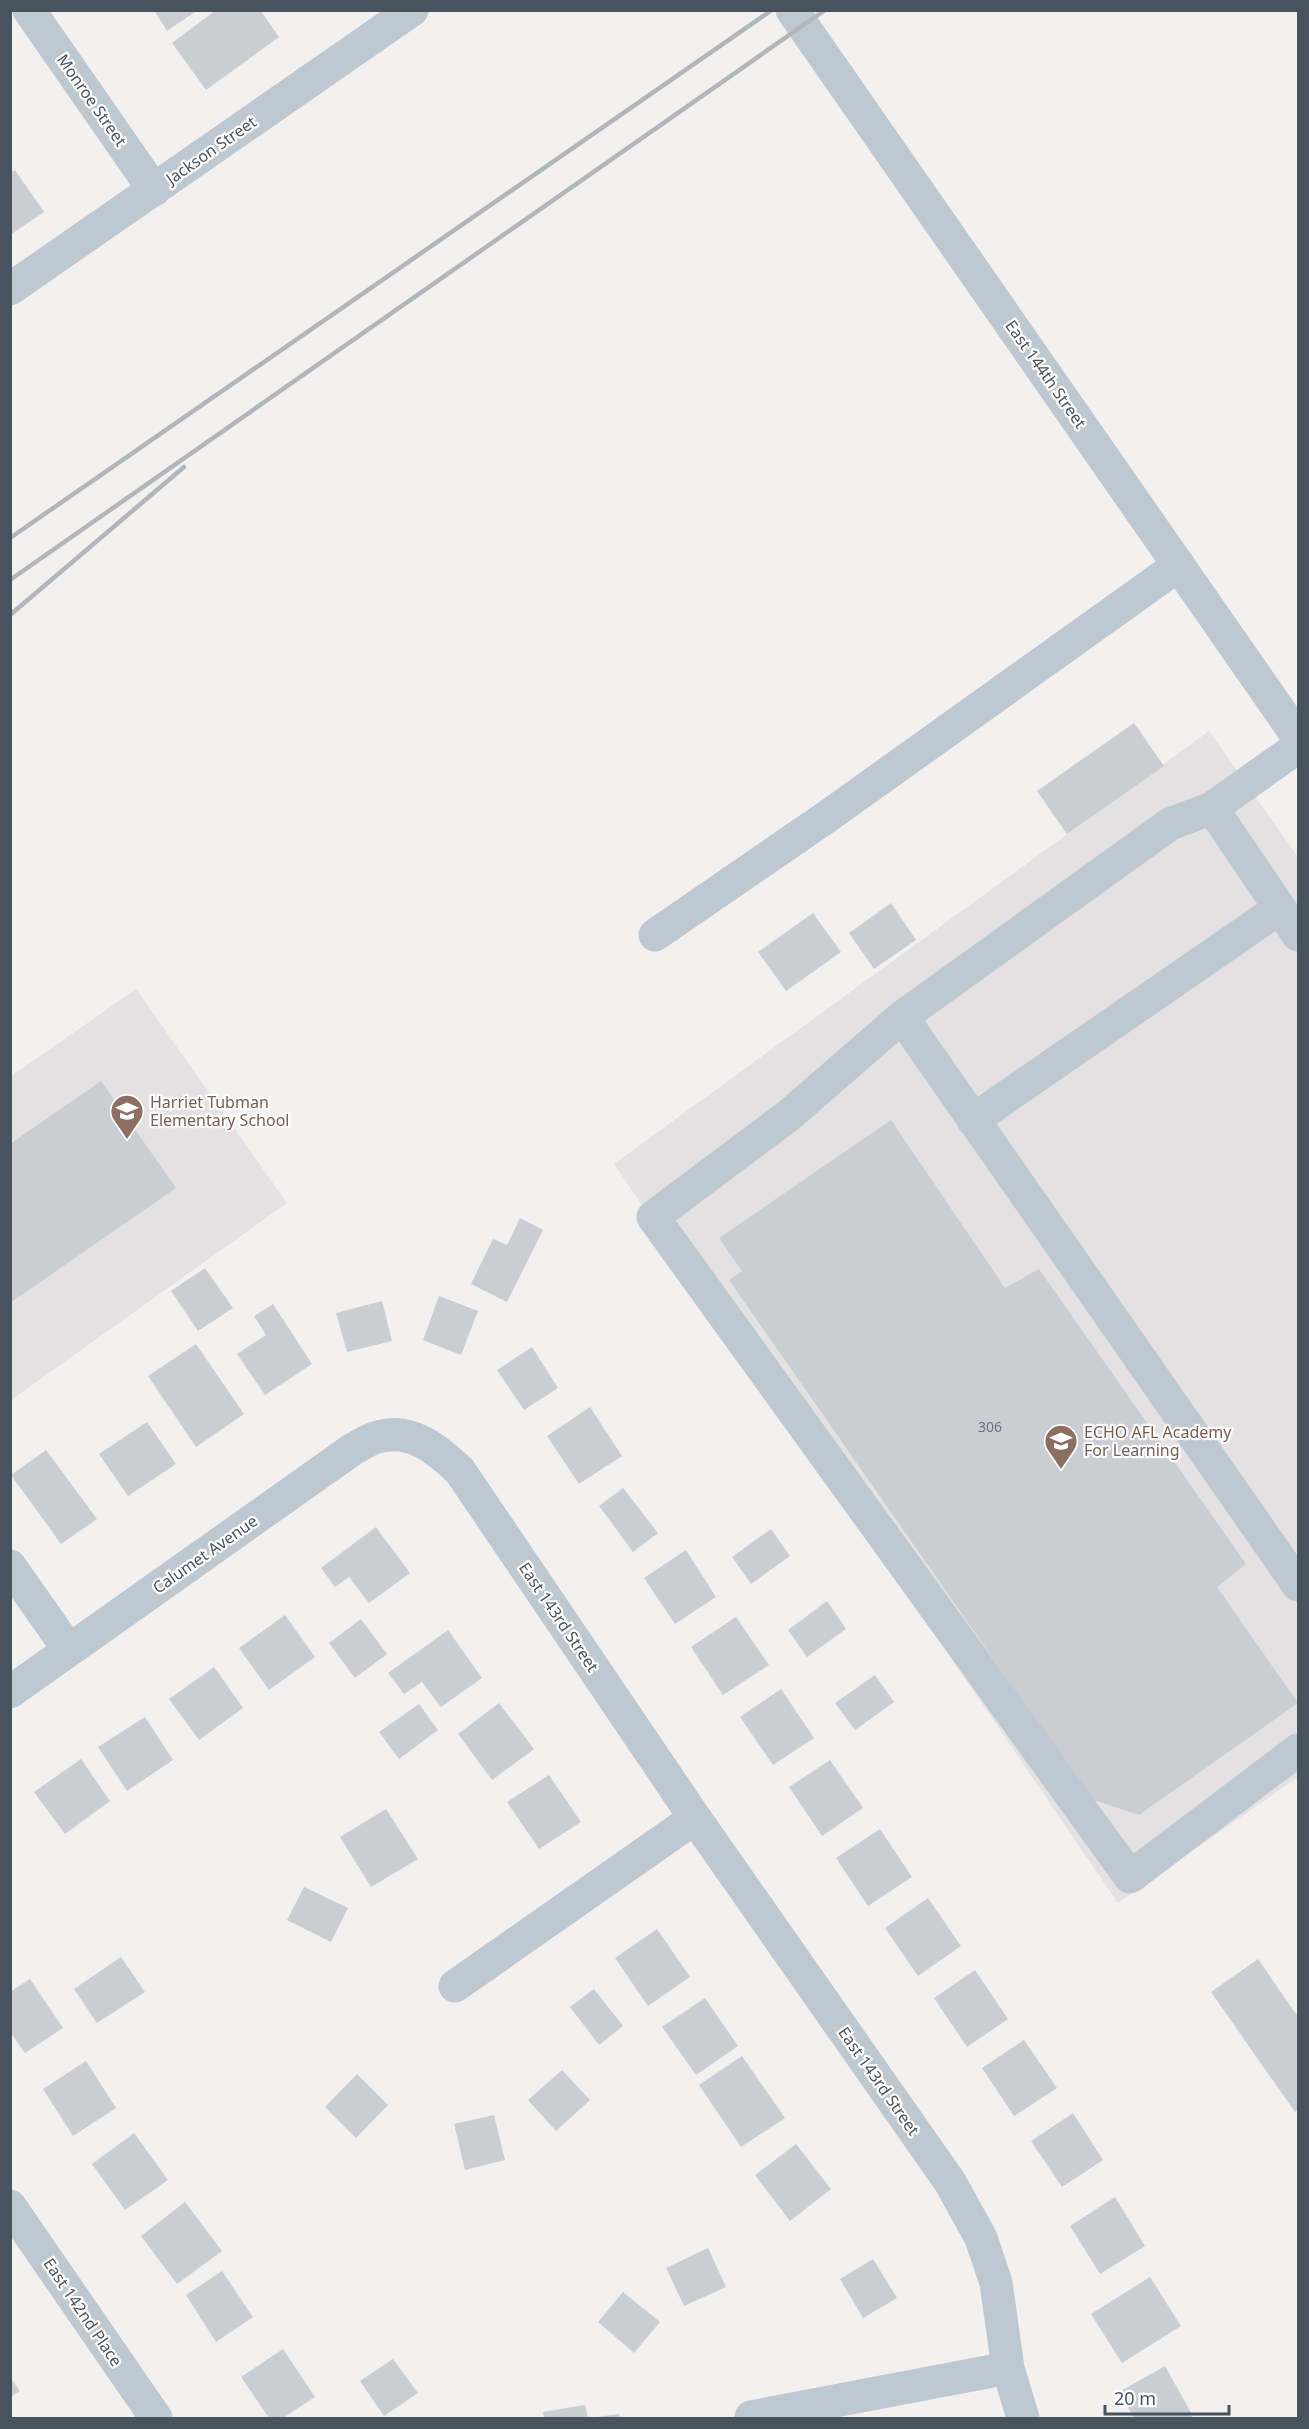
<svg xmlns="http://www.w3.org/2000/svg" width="1309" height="2429" font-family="'Noto Sans',sans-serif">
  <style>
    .education { fill: #e4e1e2 }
    .building { fill: #cacdd3 }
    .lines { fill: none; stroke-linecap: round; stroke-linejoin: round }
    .minor { stroke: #bdc8d0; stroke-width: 33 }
    .rail { stroke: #b2b6bb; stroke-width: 4.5 }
    .labels { text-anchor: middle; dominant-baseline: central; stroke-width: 4.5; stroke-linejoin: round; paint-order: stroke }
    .number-label { font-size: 14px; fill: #68727c }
    .street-label { font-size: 16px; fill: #47545f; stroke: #fff }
    .education-label { font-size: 16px; fill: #785e54; stroke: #fff; text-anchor: start }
  </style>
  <rect width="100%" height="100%" fill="#f3f0f0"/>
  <path class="education" d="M1209 731 1298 857V1777L1118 1903 614 1164Z
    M136 989 287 1203 11 1400 10 1077Z"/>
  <path class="building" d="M154 10H198L167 31Z
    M216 10H260L279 37 206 90 172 43Z
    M15 170 44 212 10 235V173Z
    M1134 723 1164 766 1067 834 1037 791Z
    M891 903 916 940 874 969 849 933Z
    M813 913 841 952 786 991 758 952Z
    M101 1081 176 1188 10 1303V1144Z
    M891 1120 1005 1288 1039 1269 1246 1564 1217 1587 1298 1703 1139 1815 1091 1799 729 1280 742 1271 719 1238Z
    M520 1218 543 1230 507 1302 471 1284 493 1239 507 1245Z
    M205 1268 233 1308 198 1331 171 1291Z
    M439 1296 478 1311 461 1355 423 1340Z
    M382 1301 392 1341 347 1352 336 1313Z
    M273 1304 312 1364 265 1395 237 1354 266 1335 254 1316Z
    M196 1344 244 1414 196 1447 148 1376Z
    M532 1347 558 1388 524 1410 497 1370Z
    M590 1407 622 1456 579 1484 547 1436Z
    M147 1422 176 1464 128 1496 99 1454Z
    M46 1450 97 1519 61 1544 11 1475Z
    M623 1488 658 1533 633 1552 599 1506Z
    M376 1527 410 1573 369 1603 349 1577 335 1587 321 1568Z
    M771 1529 790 1556 751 1584 732 1557Z
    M686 1550 716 1597 675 1624 644 1578Z
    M827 1601 846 1629 807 1657 788 1630Z
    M285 1615 315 1657 269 1690 239 1648Z
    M736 1617 769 1665 723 1695 691 1647Z
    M361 1619 387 1654 355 1678 329 1643Z
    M448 1630 482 1678 441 1707 422 1682 404 1694 388 1673Z
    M214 1667 243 1708 199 1740 169 1699Z
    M875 1675 894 1702 855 1730 835 1703Z
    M781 1689 814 1738 773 1765 740 1717Z
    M499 1703 534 1749 492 1780 458 1734Z
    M419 1704 438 1730 399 1759 379 1732Z
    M145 1717 173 1760 127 1791 98 1747Z
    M81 1759 110 1801 65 1834 34 1792Z
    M830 1760 863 1808 822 1836 789 1787Z
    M549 1775 581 1822 539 1849 507 1802Z
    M386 1809 418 1859 371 1887 340 1837Z
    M880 1829 912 1877 868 1906 836 1858Z
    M304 1887 348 1908 331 1942 287 1920Z
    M928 1898 961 1946 918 1976 885 1928Z
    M657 1929 690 1977 648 2006 615 1958Z
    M121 1957 145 1992 97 2023 74 1989Z
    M1258 1959 1298 2017V2110L1295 2112 1211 1992Z
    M975 1970 1008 2019 967 2047 934 1998Z
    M30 1979 63 2028 25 2053 10 2032V1992Z
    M594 1989 623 2026 599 2045 570 2007Z
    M705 1998 738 2046 696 2075 662 2027Z
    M1024 2040 1057 2088 1014 2116 982 2068Z
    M742 2056 785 2118 741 2147 699 2085Z
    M86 2061 116 2108 73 2136 43 2089Z
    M562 2070 590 2100 556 2131 528 2100Z
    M357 2074 388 2105 356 2138 325 2107Z
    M1073 2113 1103 2160 1062 2187 1031 2141Z
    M494 2115 505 2160 465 2170 454 2124Z
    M134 2133 168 2180 125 2210 92 2164Z
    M796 2144 831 2189 790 2221 755 2175Z
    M1115 2197 1145 2246 1100 2274 1070 2226Z
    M185 2202 222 2251 177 2284 141 2236Z
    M708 2248 726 2287 684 2306 666 2268Z
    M873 2259 897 2298 863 2318 840 2279Z
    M222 2271 253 2317 216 2342 186 2295Z
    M1150 2277 1181 2326 1122 2363 1091 2314Z
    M623 2292 660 2322 634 2353 598 2322Z
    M283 2349 315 2397 283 2418H269L241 2377Z
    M393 2359 418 2393 384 2416 360 2381Z
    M1165 2366 1193 2416 1189 2418H1134L1119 2392Z
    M10 2377 20 2391 10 2397Z
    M585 2405 588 2418H544L543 2412Z
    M619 2414 620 2418H597V2417Z"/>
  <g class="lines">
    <path class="minor" d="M29 10 154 190
      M792 10 1298 737
      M10 289 412 10
      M1298 747 1212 808 1170 824 902 1017 788 1116 653 1217 1130 1877 1298 1750
      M1212 808 1298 935
      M655 935 828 816 1179 565
      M902 1017 1298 1585
      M973 1120 1280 908
      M10 1566 69 1650
      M10 1692 353 1449C361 1445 369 1439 378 1437 411 1427 438 1450 460 1471L695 1818 950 2182 981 2238 996 2283 1008 2368 1023 2418
      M455 1986 695 1818
      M10 2206 156 2418
      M751 2417 1008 2368"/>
    <path class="rail" d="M10 538 772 10
      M10 580 825 10
      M10 615 184 467"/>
  </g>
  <defs>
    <symbol id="school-pin" viewBox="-11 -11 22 30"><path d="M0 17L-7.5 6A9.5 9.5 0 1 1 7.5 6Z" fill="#8d6e63" stroke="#fff"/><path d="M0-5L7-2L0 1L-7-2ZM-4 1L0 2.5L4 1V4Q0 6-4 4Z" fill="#fff"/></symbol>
  </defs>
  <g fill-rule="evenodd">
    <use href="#school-pin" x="108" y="1092" width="38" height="52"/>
    <use href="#school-pin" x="1042" y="1422" width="38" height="52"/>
  </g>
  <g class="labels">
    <g class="number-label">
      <text x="990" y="1426">306</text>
    </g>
    <g class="street-label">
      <text transform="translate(92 100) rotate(55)">Monroe Street</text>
      <text transform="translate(211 150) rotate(-35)">Jackson Street</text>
      <text transform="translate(1046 374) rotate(55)">East 144th Street</text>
      <text transform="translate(205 1554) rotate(-35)">Calumet Avenue</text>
      <text transform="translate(559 1617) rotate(56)">East 143rd Street</text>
      <text transform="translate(879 2081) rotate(55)">East 143rd Street</text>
      <text transform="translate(83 2312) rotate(56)">East 142nd Place</text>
    </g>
    <g class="education-label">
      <text x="150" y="1102">Harriet Tubman<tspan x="150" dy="18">Elementary School</tspan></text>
      <text x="1084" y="1432">ECHO AFL Academy<tspan x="1084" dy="18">For Learning</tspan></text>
    </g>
  </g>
  <rect width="1309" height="2429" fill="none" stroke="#47545f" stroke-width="24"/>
  <path d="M1105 2405v9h124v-9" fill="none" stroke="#47545f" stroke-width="3"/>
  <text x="1114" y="2405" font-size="18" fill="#47545f" stroke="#ffffff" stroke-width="4.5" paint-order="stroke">20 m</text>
</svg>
